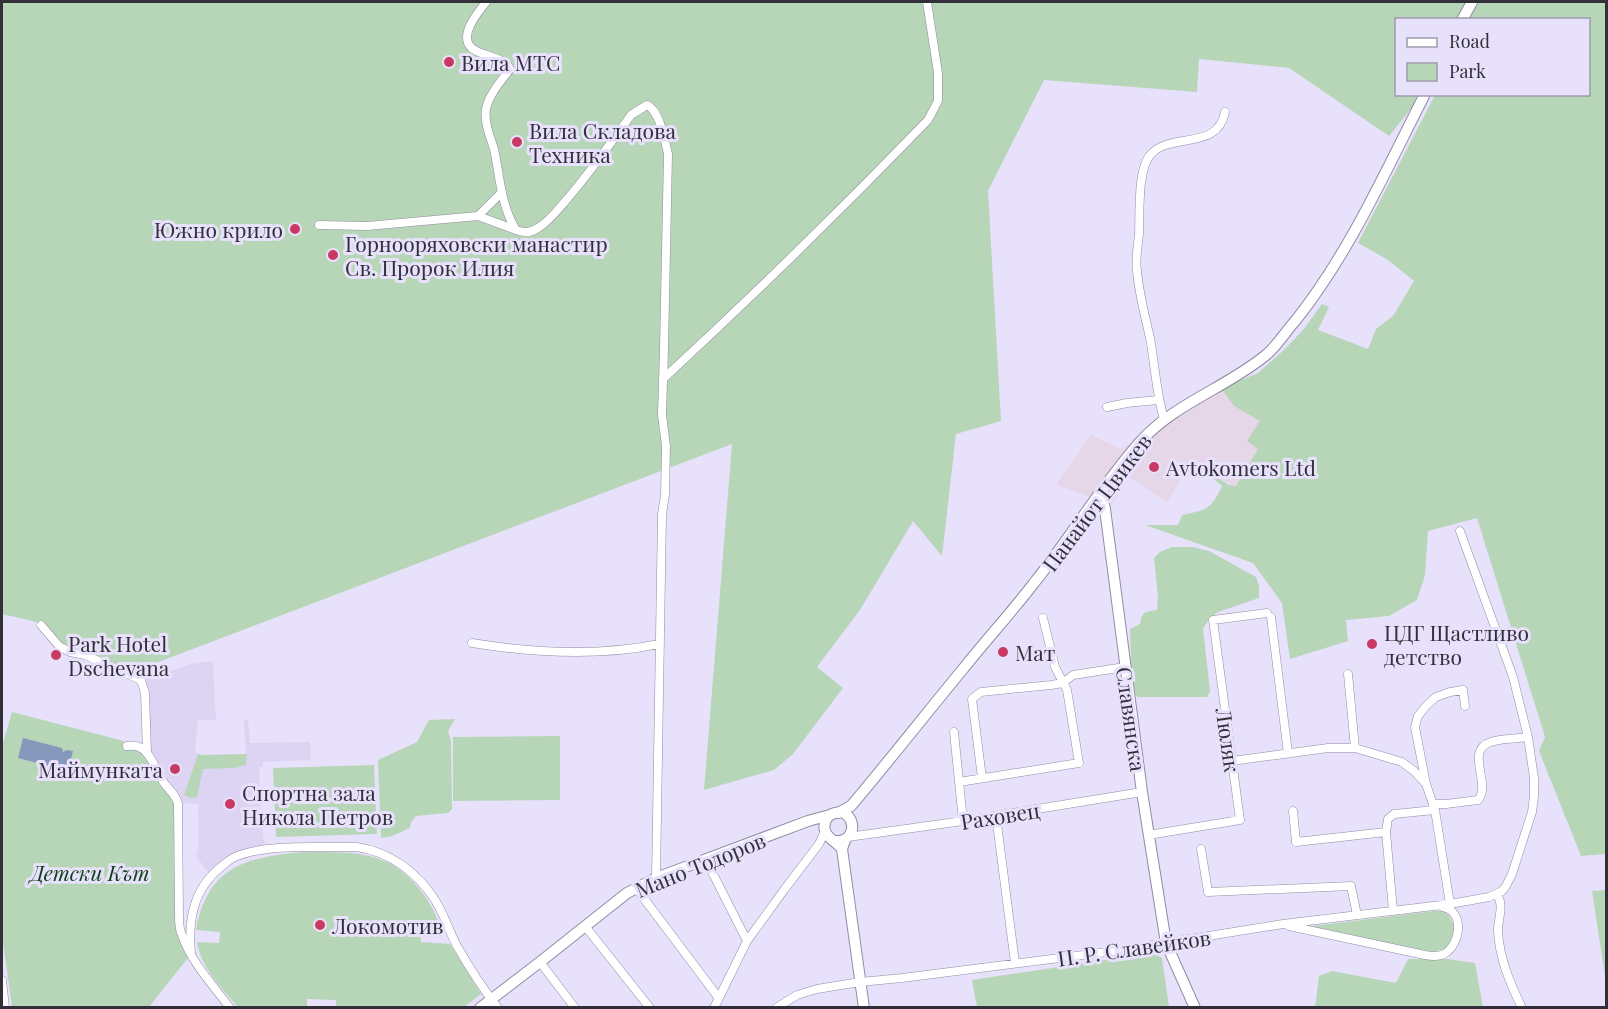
<svg xmlns="http://www.w3.org/2000/svg" width="1608" height="1009" font-family="'Playfair Display',serif">
  <style>
    .built { fill: #ddd4f4 }
    .industrial { fill: #e5d6e8 }
    .green { fill: #b7d6b8 }
    .water { fill: #8699bd }
    .lines { fill: none; stroke-linecap: round; stroke-linejoin: round }
    .street-casing { stroke: #918ba2; stroke-width: 9 }
    .secondary-casing { stroke: #918ba2; stroke-width: 12 }
    .street { stroke: #fff; stroke-width: 8 }
    .secondary { stroke: #fff; stroke-width: 10 }
    .poi-dot { fill: #c83a63; stroke: #e8e1fb; stroke-width: 2 }
    .labels { text-anchor: middle; dominant-baseline: central; stroke-width: 6; stroke-linejoin: round; paint-order: stroke }
    .poi-label { font-size: 21px; fill: #322f39; stroke: #e8e1fb; text-anchor: start }
    .street-label { font-size: 21px; fill: #322f39; stroke: #e8e1fb }
    .park-label { font-size: 21px; font-style: italic; fill: #0c3f14; stroke: #e8e1fb }
  </style>
  <rect width="100%" height="100%" fill="#e8e1fb"/>
  <path class="built" d="M210 661 213 662 216 720H198L195 753 202 755 246 754 244 720H248L250 743 310 742 311 760 263 762V767H259L261 823 264 841 267 849 235 856 210 875 196 856 199 845 198 804 178 803 150 758 141 680 148 667 150 672 175 670 190 664Z"/>
  <path class="industrial" d="M1221 388 1234 406 1260 421 1258 449 1236 486 1225 482 1193 460 1167 502 1129 477 1112 504 1056 485 1091 435 1121 449Z"/>
  <path class="green" d="M2 2H1606V865L1605 854 1581 856 1539 751 1545 737 1477 518 1428 531 1425 575 1417 600 1389 616 1346 620 1348 641 1290 659 1282 603 1253 563 1145 525H1178L1182 515C1206 510 1211 510 1222 486L1197 465 1229 485 1236 486 1258 449 1247 441 1260 421 1234 406 1221 388 1258 373 1284 350 1304 329 1322 304 1329 307 1318 330 1368 349 1376 329 1393 316 1414 281 1388 260 1358 243 1435 95 1588 94V20H1396V94L1422 95 1389 136 1289 68 1199 59 1197 92 1044 80 988 191 1001 421 956 434 942 556 913 521 860 610 817 667 843 688 793 754 774 770 704 790 732 444 132 672 79 648 61 643 45 624 2 614Z
    M1172 547H1193L1209 551 1256 577 1259 585V598L1218 612 1210 618 1203 629 1210 691 1207 697H1138L1132 691 1130 629 1140 624C1142 611 1145 612 1157 610L1158 597 1154 558 1160 552Z
    M12 712 120 740 134 745 150 758 175 795 179 916 191 954 149 1007H12L2 934V747Z
    M455 719 448 731 451 741 452 809 448 813 416 816 411 822 410 828 392 836 381 838 378 760 417 742 429 720Z
    M560 736V800L453 801V737Z
    M198 754 202 755 247 754 246 765 234 768 203 769 197 797 191 798 184 795Z
    M374 765 377 834 276 837 273 768Z
    M303 852C353 852 392 849 424 895 432 907 439 919 441 933H421V942L450 944 481 994 464 1007H336V1000L307 999V1007H238C222 988 201 968 197 942L219 943 220 932 196 930C207 867 246 857 303 852Z
    M1606 890V976H1605L1592 891Z
    M1442 910C1454 917 1460 935 1448 946 1443 951 1436 951 1429 952L1314 929 1313 926Z
    M1152 953 1162 958 1169 1007H977L972 980Z
    M1408 959H1447L1475 963 1483 1007 1315 1008 1319 976 1332 971 1396 983Z"/>
  <path class="water" d="M23 738 62 748 63 752 67 750 73 751 68 771 18 758Z"/>
  <g class="lines">
    <defs>
      <path id="street" d="M486 2C480 10 471 20 468 31 460 59 501 51 510 69 502 80 489 94 486 109 484 123 490 136 494 149 500 177 501 206 516 230 524 233 530 233 538 228 550 221 559 208 568 198 591 171 611 143 631 115L647 105C660 111 665 141 668 154L664 349 662 415 666 446 665 495 662 514 656 878
        M478 216 502 192
        M319 225 367 226 478 216 516 230
        M663 379C754 295 842 209 928 120L938 101V73L927 2
        M1107 407 1127 403 1158 400
        M1164 419C1156 392 1155 365 1150 338 1145 316 1139 294 1137 271 1135 259 1138 246 1139 234 1140 214 1137 169 1151 154 1171 132 1218 151 1225 112
        M1271 617 1288 753
        M41 625 59 646 70 652 85 655 141 680 145 693 147 753
        M472 643C534 653 597 657 659 644
        M1348 674 1355 748
        M954 732 963 821
        M127 746C133 745 139 746 144 750 154 759 157 773 164 783 170 791 175 794 178 803L179 916C179 922 179 929 182 935 191 962 213 985 230 1008
        M1232 761 1328 748H1355L1402 762 1414 771 1425 783
        M982 778 972 699 981 692 1051 685 1063 683 1073 675 1125 667
        M959 782 1079 763 1067 690 1055 667 1043 618
        M1433 804H1446L1478 800C1492 784 1464 750 1491 742 1502 738 1516 739 1528 737
        M1293 811 1296 842 1386 832
        M996 816 1015 963
        M1148 835 1240 820 1213 620 1267 613
        M848 837 963 821 1142 792
        M1201 849 1208 892 1351 886 1357 915
        M706 860 747 941
        M636 888 718 997
        M1496 894C1505 904 1498 918 1498 930 1499 958 1510 983 1522 1008
        M1450 904 1435 810 1426 784 1415 727 1418 716 1426 706 1436 697 1450 692 1463 690 1465 706
        M1393 911 1386 832 1388 819 1394 814 1435 810
        M585 926 650 1008
        M1289 926 1425 955C1431 956 1439 957 1444 954 1461 944 1465 912 1443 907
        M191 954C188 919 193 889 222 866 226 863 231 858 237 856 271 843 321 848 357 847 390 852 417 872 435 900 444 914 449 931 457 946 469 967 483 989 498 1008
        M540 962 575 1008
        M2 980 5 1008
        M714 1008 747 941 784 890 819 844 825 831
        M776 1008 797 995 817 989 860 982 902 978 1115 951 1283 924 1450 904 1489 897 1502 891 1506 886 1512 874 1532 812 1534 796V778L1528 737 1513 677 1460 531"/>
      <path id="secondary" d="M1462 20 1472 2
        M1098 495 1103 501 1105 509 1142 792 1166 943 1195 1008
        M838 813 851 806C889 761 925 715 963 669 986 640 1011 613 1034 583 1071 537 1101 486 1140 442 1175 403 1226 388 1266 355 1277 346 1286 331 1296 320 1350 252 1385 172 1425 94
        M845 840 842 849 864 1008
        M834 841C861 843 855 807 835 813 830 814 826 818 825 823 821 836 836 841 842 849
        M480 1008 540 962 627 893 656 878 808 821 830 815"/>
    </defs>
    <use href="#street" class="street-casing"/>
    <use href="#secondary" class="secondary-casing"/>
    <use href="#street" class="street"/>
    <use href="#secondary" class="secondary"/>
  </g>
  <g class="poi-dot">
    <circle cx="449" cy="62" r="6"/>
    <circle cx="517" cy="142" r="6"/>
    <circle cx="295" cy="229" r="6"/>
    <circle cx="333" cy="255" r="6"/>
    <circle cx="1154" cy="467" r="6"/>
    <circle cx="1372" cy="644" r="6"/>
    <circle cx="1003" cy="652" r="6"/>
    <circle cx="56" cy="655" r="6"/>
    <circle cx="175" cy="769" r="6"/>
    <circle cx="230" cy="804" r="6"/>
    <circle cx="320" cy="925" r="6"/>
  </g>
  <g class="labels">
    <g class="poi-label">
      <text x="461" y="62">Вила МТС</text>
      <text x="529" y="130">Вила Складова<tspan x="529" dy="24">Техника</tspan></text>
      <text x="283" y="229" text-anchor="end">Южно крило</text>
      <text x="345" y="243">Горнооряховски манастир<tspan x="345" dy="24">Св. Пророк Илия</tspan></text>
      <text x="1166" y="467">Avtokomers Ltd</text>
      <text x="1384" y="632">ЦДГ Щастливо<tspan x="1384" dy="24">детство</tspan></text>
      <text x="68" y="643">Park Hotel<tspan x="68" dy="24">Dschevana</tspan></text>
      <text x="1015" y="652">Мат</text>
      <text x="163" y="769" text-anchor="end">Маймунката</text>
      <text x="242" y="792">Спортна зала<tspan x="242" dy="24">Никола Петров</tspan></text>
      <text x="332" y="925">Локомотив</text>
    </g>
    <g class="street-label">
      <text transform="translate(1096 502) rotate(-53)">Панайот Цвикев</text>
      <text transform="translate(1132 719) rotate(82)">Славянска</text>
      <text transform="translate(1229 740) rotate(82)">Люляк</text>
      <text transform="translate(1000 815) rotate(-9)">Раховец</text>
      <text transform="translate(700 864) rotate(-22)">Мано Тодоров</text>
      <text transform="translate(1134 947) rotate(-8)">П. Р. Славейков</text>
    </g>
    <g class="park-label">
      <text x="90" y="872">Детски Кът</text>
    </g>
  </g>
  <rect width="1608" height="1009" fill="none" stroke="#322f39" stroke-width="6"/>
  <rect x="1395" y="18" width="195" height="78" fill="#e8e1fb" stroke="#9f9aad" stroke-width="1.5"/>
  <rect x="1407" y="38" width="30" height="9" fill="#ffffff" stroke="#9f9aad" stroke-width="1.5"/>
  <text x="1449" y="48" font-size="18" fill="#322f39">Road</text>
  <rect x="1407" y="63" width="30" height="18" fill="#b7d6b8" stroke="#9f9aad" stroke-width="1.5"/>
  <text x="1449" y="78" font-size="18" fill="#322f39">Park</text>
</svg>
